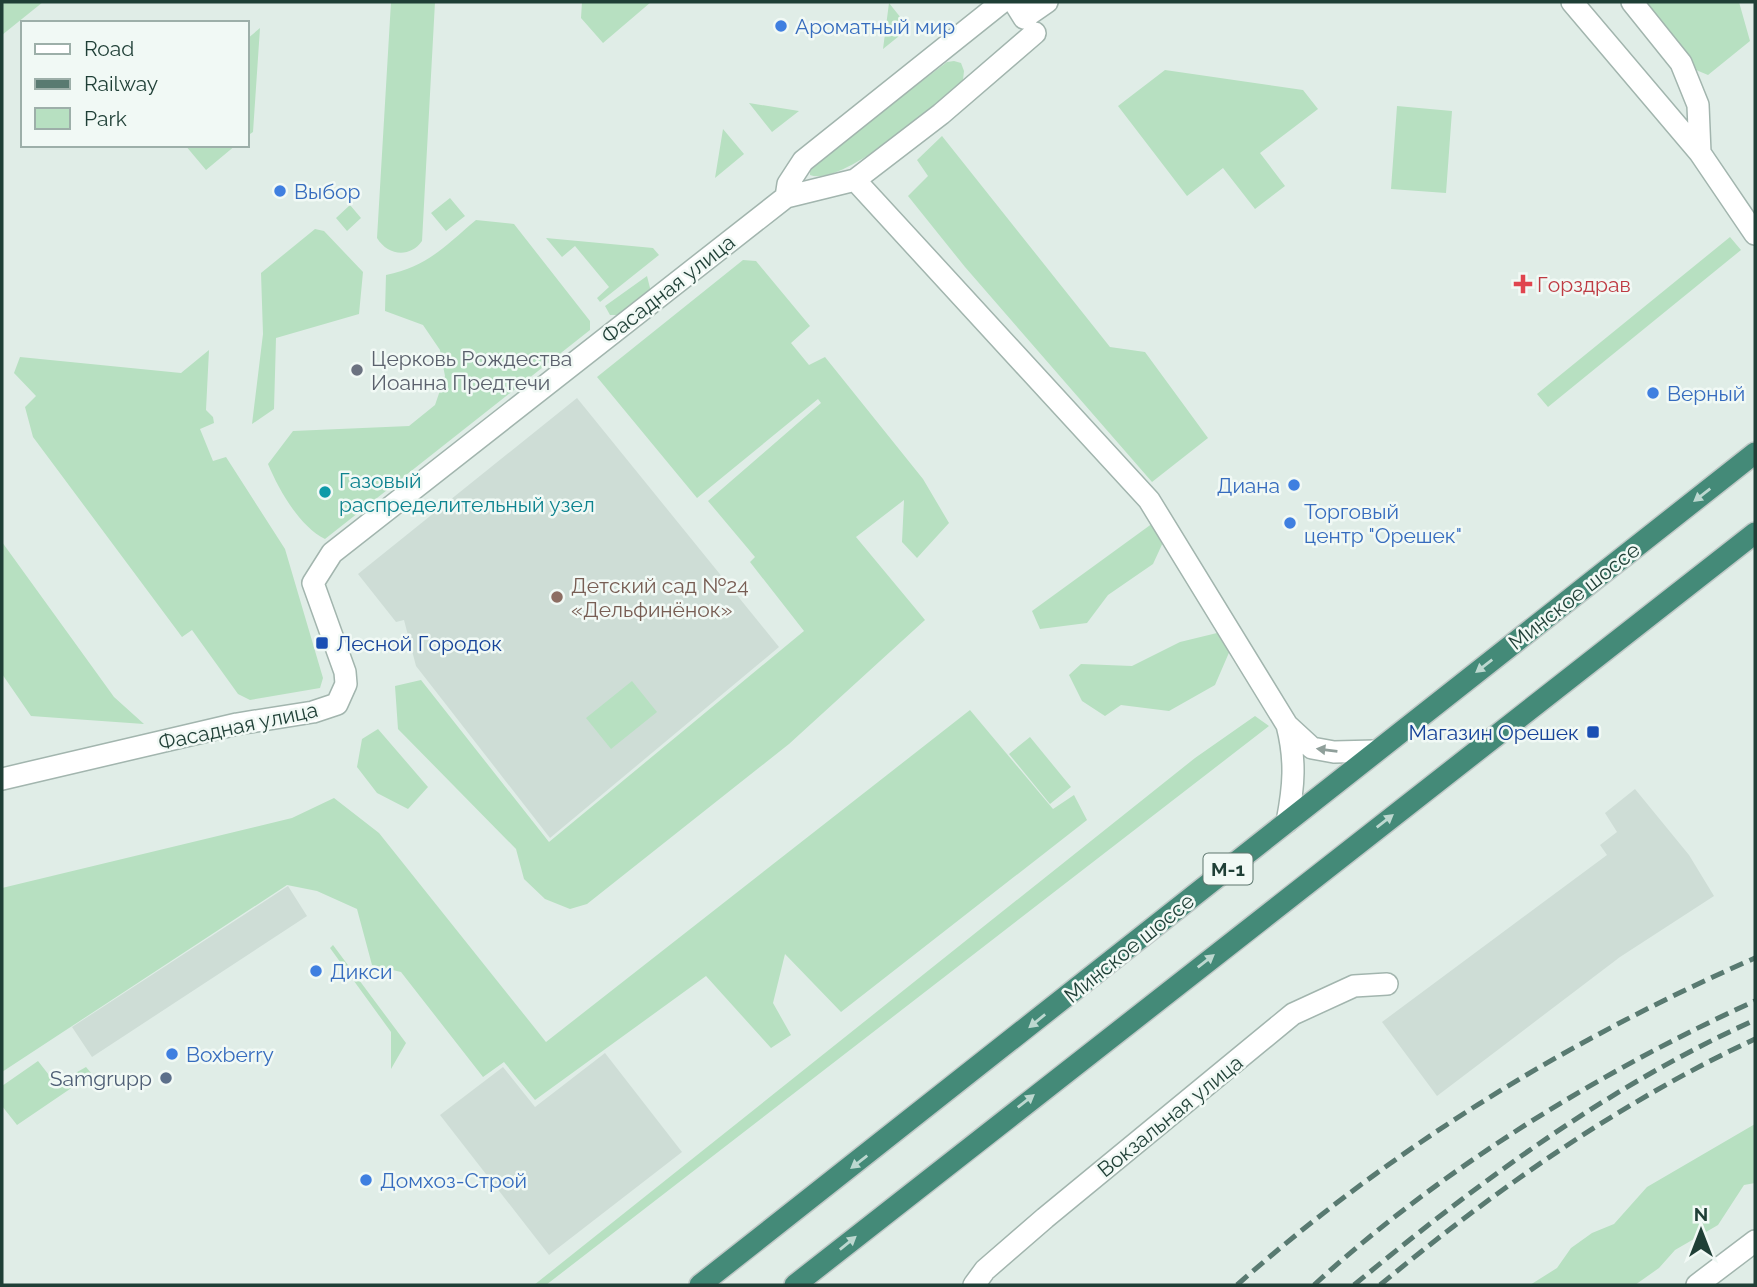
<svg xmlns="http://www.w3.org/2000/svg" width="1757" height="1287" font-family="Raleway,sans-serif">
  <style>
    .built { fill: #ceddd6 }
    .green { fill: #b7e0c1 }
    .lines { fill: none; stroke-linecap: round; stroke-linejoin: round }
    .minor-casing { stroke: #a2b5ae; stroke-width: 24 }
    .trunk-casing { stroke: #c0c9c7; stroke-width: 24 }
    .minor { stroke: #fff; stroke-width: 21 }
    .trunk { stroke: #448a78; stroke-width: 21 }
    .rail { stroke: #597a71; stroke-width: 5; stroke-dasharray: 14 7; stroke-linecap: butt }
    .oneway { fill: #bdd8d0 }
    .oneway2 { fill: #8f9f9a }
    .shop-dot { fill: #3f7fe0; stroke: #f1f9f5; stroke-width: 2.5 }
    .health-dot { fill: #e0444e; stroke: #f1f9f5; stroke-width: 2.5 }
    .worship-dot { fill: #6b7280; stroke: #f1f9f5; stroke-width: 2.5 }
    .culture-dot { fill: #0f9aa8; stroke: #f1f9f5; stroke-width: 2.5 }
    .education-dot { fill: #8d6e63; stroke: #f1f9f5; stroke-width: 2.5 }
    .transit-dot { fill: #1a4fb4; stroke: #f1f9f5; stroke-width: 2.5 }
    .service-dot { fill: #5c6f8a; stroke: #f1f9f5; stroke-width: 2.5 }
    .labels { text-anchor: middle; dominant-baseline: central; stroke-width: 5; stroke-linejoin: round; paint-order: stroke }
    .shield { fill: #f1f9f5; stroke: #5e776f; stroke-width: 2 }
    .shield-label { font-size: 19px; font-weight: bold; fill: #1f3f36 }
    .shop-label { font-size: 21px; fill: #366cbe; stroke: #f1f9f5; text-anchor: start }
    .health-label { font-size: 21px; fill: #be3a42; stroke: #f1f9f5; text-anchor: start }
    .street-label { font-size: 21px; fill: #1f3f36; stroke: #f1f9f5 }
    .worship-label { font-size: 21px; fill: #5b616d; stroke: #f1f9f5; text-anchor: start }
    .culture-label { font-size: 21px; fill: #0d838f; stroke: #f1f9f5; text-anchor: start }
    .education-label { font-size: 21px; fill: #785e54; stroke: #f1f9f5; text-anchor: start }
    .transit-label { font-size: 21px; fill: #164399; stroke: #f1f9f5; text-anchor: start }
    .service-label { font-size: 21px; fill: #4e5e75; stroke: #f1f9f5; text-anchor: end }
  </style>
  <rect width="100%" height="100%" fill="#e0ede7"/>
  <path class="built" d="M577 398 779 647 550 838 416 666 404 620 396 622 358 574Z
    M1635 789 1689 855 1714 896 1620 957 1437 1096 1382 1022 1607 855 1600 845 1617 832 1605 813Z
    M288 886 307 916 92 1057 72 1027Z
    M605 1053 682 1152 549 1255 440 1115 503 1067 535 1107Z"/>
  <path class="green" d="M2 2H43L2 35Z
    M391 2H435L422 241C410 258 388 256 377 238Z
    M582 2H651L603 43 581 18Z
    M1639 2H1739L1750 41 1708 75 1696 70Z
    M889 3 909 28 883 49Z
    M260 28 253 132 247 136V39Z
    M954 61 961 63 964 71 963 80C937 103 844 187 810 175V168L826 154 947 62Z
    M1165 70 1303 90 1318 109 1260 153 1285 186 1255 209 1223 168 1187 196 1118 106Z
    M749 103 799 111 772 132Z
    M1397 106 1452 111 1446 193 1391 189Z
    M723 129 744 154 715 178Z
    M942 136 1110 347 1145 352 1208 438 1152 482 965 267 908 196 928 176 917 160Z
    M185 145H236L206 170Z
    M450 198 465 216 446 231 431 213Z
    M350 205 361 218 347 231 336 218Z
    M476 220 514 224 590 321V330L325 539C299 526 279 490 268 464L293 431 409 426 435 405 445 376 440 350 423 325 385 311 386 275C427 267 445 246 476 220Z
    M315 229 324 231 363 272 359 314 276 338 274 409 252 424 263 334 261 273Z
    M1730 237 1741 250 1548 407 1537 394Z
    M546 238 653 248 659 255 600 302 597 298 609 287 575 246 562 257Z
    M743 260 756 261 810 326 791 343 809 365 825 357 923 479 949 523 917 558 902 542 904 500 856 537 925 620 789 744 587 904 570 909 545 899 524 879 516 849 398 729 395 686 421 680 549 842 804 631 750 562 755 557 708 501 821 403 818 399 697 498 597 377Z
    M647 276 651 292 623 315H610L605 306Z
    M209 350 206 410 213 417 214 423 200 429 213 461 226 457 285 549 323 678 320 688 250 700 238 694 192 630 182 637 33 437 25 407 36 396 14 373 20 357 181 373Z
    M1153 523 1165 538 1153 564 1108 595 1087 623 1040 629 1032 611Z
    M2 542 114 697 144 724 31 716 2 674Z
    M1217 633 1231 648 1215 685 1169 711 1121 705 1105 716 1082 701 1069 675 1081 664 1132 666 1180 642Z
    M632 681 657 712 611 749 586 718Z
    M970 710 1053 809 1074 795 1087 820 841 1012 785 954 773 1003 791 1035 771 1048 706 976 535 1100 504 1062 483 1077 401 972 372 965 357 909 317 891 287 885 2 1072V888L292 818 334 798 379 833 546 1042Z
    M1255 716 1269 726 546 1285H534L1195 758Z
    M378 729 428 787 408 809 377 793 357 767 362 739Z
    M1030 737 1071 787 1050 804 1009 754Z
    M333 945 406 1043 391 1069V1032L330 948Z
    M38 1061 56 1084 86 1067 92 1074 17 1125 2 1106V1086Z
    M1755 1124V1183L1744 1185 1718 1225 1675 1250 1659 1268 1635 1285H1530L1557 1268 1571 1248 1592 1233 1614 1224 1647 1187Z"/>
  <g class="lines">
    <defs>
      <path id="minor" d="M1014 2 1024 18 1047 2
        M1572 2 1700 153 1755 234
        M1632 2 1681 63 1698 105 1700 153
        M855 180 1149 500 1287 725 1312 748 1334 752 1376 751
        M786 197 788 184 803 161 1002 2
        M2 779 237 724 313 712 337 704 346 684 345 672 313 583 332 553 786 197 855 180 941 114 1035 33
        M1287 822C1294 786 1296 760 1287 725
        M974 1285 985 1270 1045 1218 1293 1014 1354 986 1387 984
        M1697 1285 1755 1241"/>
      <path id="trunk" d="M700 1285 1755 453
        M795 1285 1755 533"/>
    </defs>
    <use href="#minor" class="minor-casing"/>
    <use href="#trunk" class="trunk-casing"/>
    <use href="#minor" class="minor"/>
    <use href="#trunk" class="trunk"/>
    <path class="rail" d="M1237 1285C1392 1148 1566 1041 1755 958
      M1314 1285C1438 1171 1602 1070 1755 1001
      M1354 1285C1476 1184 1610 1085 1755 1020
      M1380 1285C1495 1190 1620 1102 1755 1039"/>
  </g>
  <defs><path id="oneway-solid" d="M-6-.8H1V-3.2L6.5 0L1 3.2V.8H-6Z" transform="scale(1.75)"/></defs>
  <g class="oneway">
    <use href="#oneway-solid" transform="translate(1702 495) rotate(142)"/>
    <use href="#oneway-solid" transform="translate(1484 666) rotate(142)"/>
    <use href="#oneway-solid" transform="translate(1385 821) rotate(-38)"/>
    <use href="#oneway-solid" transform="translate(1206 961) rotate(-38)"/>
    <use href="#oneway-solid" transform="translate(1037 1021) rotate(141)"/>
    <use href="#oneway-solid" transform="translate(1026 1101) rotate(-38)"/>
    <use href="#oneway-solid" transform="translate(859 1162) rotate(142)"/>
    <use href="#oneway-solid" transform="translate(848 1243) rotate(-39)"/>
  </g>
  <use class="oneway2" href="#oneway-solid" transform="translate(1327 750) rotate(-173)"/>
  <g class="shop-dot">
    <circle cx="781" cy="26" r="7"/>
    <circle cx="280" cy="191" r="7"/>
    <circle cx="1653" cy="393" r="7"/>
    <circle cx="1294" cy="485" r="7"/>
    <circle cx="1290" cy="523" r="7"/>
    <circle cx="316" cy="971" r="7"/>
    <circle cx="172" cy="1054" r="7"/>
    <circle cx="366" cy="1180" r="7"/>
  </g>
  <path class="health-dot" d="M1519.5 273.5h7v7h7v7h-7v7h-7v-7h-7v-7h7z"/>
  <circle class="worship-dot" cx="357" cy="370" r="7"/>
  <circle class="culture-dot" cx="325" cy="492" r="7"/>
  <circle class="education-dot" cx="557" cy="597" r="7"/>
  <g class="transit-dot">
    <rect x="315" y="636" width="14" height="14" rx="3.5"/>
    <rect x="1586" y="725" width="14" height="14" rx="3.5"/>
  </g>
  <circle class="service-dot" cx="166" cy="1078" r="7"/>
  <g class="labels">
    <rect class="shield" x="1203.5" y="853.5" width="49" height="31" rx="5"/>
    <g class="shield-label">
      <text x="1228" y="869">М-1</text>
    </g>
    <g class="shop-label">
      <text x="795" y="26">Ароматный мир</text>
      <text x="294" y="191">Выбор</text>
      <text x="1667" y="393">Верный</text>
      <text x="1280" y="485" text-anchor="end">Диана</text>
      <text x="1304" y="511">Торговый<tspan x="1304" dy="24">центр "Орешек"</tspan></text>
      <text x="330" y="971">Дикси</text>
      <text x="186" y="1054">Boxberry</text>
      <text x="380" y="1180">Домхоз-Строй</text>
    </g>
    <g class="health-label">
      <text x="1537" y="284">Горздрав</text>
    </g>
    <g class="street-label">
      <text transform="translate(668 289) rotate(-38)">Фасадная улица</text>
      <text transform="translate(1574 596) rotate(-38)">Минское шоссе</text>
      <text transform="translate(238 726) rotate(-12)">Фасадная улица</text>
      <text transform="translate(1129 948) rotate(-39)">Минское шоссе</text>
      <text transform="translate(1170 1116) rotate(-39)">Вокзальная улица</text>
    </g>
    <g class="worship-label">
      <text x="371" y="358">Церковь Рождества<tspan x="371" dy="24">Иоанна Предтечи</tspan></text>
    </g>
    <g class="culture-label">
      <text x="339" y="480">Газовый<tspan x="339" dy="24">распределительный узел</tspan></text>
    </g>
    <g class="education-label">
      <text x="571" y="585">Детский сад №24<tspan x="571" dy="24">«Дельфинёнок»</tspan></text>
    </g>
    <g class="transit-label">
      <text x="336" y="643">Лесной Городок</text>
      <text x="1579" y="732" text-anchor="end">Магазин Орешек</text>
    </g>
    <g class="service-label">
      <text x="152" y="1078">Samgrupp</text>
    </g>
  </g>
  <rect width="1757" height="1287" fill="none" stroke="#1f3f36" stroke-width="7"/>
  <rect x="21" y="21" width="228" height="126" fill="#f1f9f5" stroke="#9dafa9" stroke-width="2"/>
  <rect x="35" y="44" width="35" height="10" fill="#ffffff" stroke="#9dafa9" stroke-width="2"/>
  <text x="84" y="56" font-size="21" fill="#1f3f36">Road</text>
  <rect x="35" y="79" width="35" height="10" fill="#597a71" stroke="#9dafa9" stroke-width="2"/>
  <text x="84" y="91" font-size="21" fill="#1f3f36">Railway</text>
  <rect x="35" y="108" width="35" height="21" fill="#b7e0c1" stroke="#9dafa9" stroke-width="2"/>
  <text x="84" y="126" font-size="21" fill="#1f3f36">Park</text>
  <g transform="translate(1701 1231)" stroke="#f1f9f5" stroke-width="5" paint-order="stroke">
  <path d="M0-5L12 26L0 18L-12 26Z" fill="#1f3f36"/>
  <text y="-10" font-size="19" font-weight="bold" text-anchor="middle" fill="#1f3f36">N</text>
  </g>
</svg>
